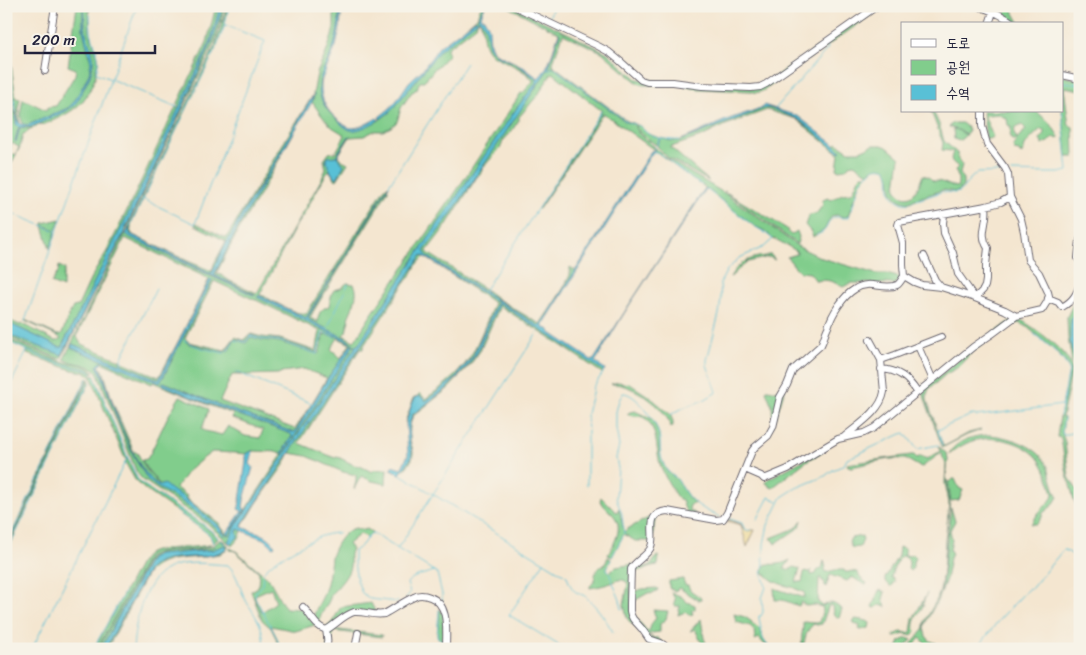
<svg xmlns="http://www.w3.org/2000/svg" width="1086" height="655" font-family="Sriracha,'Poor Story',sans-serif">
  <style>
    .green { fill: #81cd8c; stroke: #527864; fill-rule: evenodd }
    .sand { fill: #eeda9e; stroke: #887e6c }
    .water { fill: #59c0d6; stroke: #3e7188 }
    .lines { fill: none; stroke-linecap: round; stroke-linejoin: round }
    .stream { stroke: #59c0d6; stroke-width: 1 }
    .minor-casing { stroke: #6c676f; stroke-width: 8 }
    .minor { stroke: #fff; stroke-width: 6 }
  </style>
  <rect width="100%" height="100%" fill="#f7f3e8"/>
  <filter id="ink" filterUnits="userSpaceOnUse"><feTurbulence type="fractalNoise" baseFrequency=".02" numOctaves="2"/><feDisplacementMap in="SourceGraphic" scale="10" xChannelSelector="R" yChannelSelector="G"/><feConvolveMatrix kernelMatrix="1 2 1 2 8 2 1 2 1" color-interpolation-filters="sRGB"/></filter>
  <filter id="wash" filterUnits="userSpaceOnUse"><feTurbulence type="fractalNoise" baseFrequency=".0096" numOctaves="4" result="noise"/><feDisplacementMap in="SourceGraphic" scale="20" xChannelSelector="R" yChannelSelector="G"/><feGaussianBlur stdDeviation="1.12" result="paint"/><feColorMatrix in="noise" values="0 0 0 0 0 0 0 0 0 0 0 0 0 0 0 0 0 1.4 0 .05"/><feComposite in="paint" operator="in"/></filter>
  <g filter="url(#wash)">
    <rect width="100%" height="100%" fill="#f4e6d0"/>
    <path class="green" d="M9 6H11L9 28V50L16 98H20L18 109 20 124 18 121 6 49Z
      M77 6H83V30L91 62 89 74 84 84 74 102 68 108 28 125H24C19 118 21 108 23 99L46 110 48 107 56 106 75 75 76 69 68 66Z
      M84 6H89L90 32 98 57V63L95 71 96 74C87 106 71 113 43 125L42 124 28 130V132L23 134 20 147 6 174V163L11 153 16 155 19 147 12 143 10 147 11 148 6 156 9 115 8 95 6 87V58L16 124 19 127 15 141H16L20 127 28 128 66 111 78 100 90 76 93 63 85 30Z
      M216 6H220L210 43 180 107 177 105 207 42Z
      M223 6H225L215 41 126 229 124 236 120 240 63 355 60 359 6 336V334L62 355 120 240 123 235 125 229 182 108 212 42Z
      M227 6H228L224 25 216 48 127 233 130 237C171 257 212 279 255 294L214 275 239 225 304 114 263 189 241 225 216 274 221 275 230 281 257 293 322 178 326 169 324 160 329 153 336 152 342 141 345 135 332 127 322 116 312 102 314 97 247 206 223 249 213 273H209L132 235C128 233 129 229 131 225V232L133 235 190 262 212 271 214 264 226 241 195 225 196 223 226 238 290 132 313 95 317 73 326 53 332 36 334 26V6H340C339 21 338 35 333 48 330 58 321 72 320 81 317 105 333 118 351 130L378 121 390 112 440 50 477 20 473 21 462 31 463 29 477 17 481 6H484L478 18 487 27 489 46 494 53 513 62 536 79V83L516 109 388 298 358 345 355 346V348L285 454 237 524 231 537 237 534 238 529 242 530 240 537 232 546 208 524 143 480 137 473 97 372C88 362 75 365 64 359L122 239C126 235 127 231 129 226L215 46ZM479 19C486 32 479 43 492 55 503 61 527 70 533 81L523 93H521L455 193 369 318 356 339 354 341 343 335 346 332 349 320 348 318C352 309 360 293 354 284L347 283 341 288 334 290 332 293 329 306C320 309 318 314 318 322L310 318 313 312 388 191V188L308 317 309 320 345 338 322 329 257 297 260 296 306 318 388 186V185L384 189 306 314C294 314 275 302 264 296L260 295V294L297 224 302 217 325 176 329 170 335 179 337 180 348 163 342 160 338 156 350 137 364 136 374 131H383L391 127 397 122 401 108 411 93 417 89 419 83 425 80 433 71 435 67H437L448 55 447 48 475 27ZM344 144 337 157 344 165 337 178 334 176 326 161 328 157 336 156ZM125 238 209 279 180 338 159 377 123 362 121 363 120 360 81 344 77 337 78 333ZM211 279 212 280 163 378 157 382 72 348 71 346 72 344 160 380ZM214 281 255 300H256L320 331 316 351 280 339 262 337 251 334 244 340 235 337 225 350 189 342 185 338ZM323 332 336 337 324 334 319 353 317 354 279 342 262 340 251 337 246 343 235 340 229 350 224 353 189 344 185 341 199 346 224 352 226 351 234 339 246 341 251 335 262 339 279 340 317 353ZM338 338 350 344 341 358 331 349ZM351 345 353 346 283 454 285 447 292 436 291 434 191 397 163 384 164 382 219 405 292 432H295L328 378ZM101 362 152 384 153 382 155 383 211 406 233 414 232 418 263 430 260 438 245 436 228 426 222 435 205 431 202 429 209 409 180 396 167 418 151 452 147 459 142 460 147 469 161 486 184 498 218 525 225 533 224 536 211 523 181 501 158 487 148 480 134 457 117 418 101 373 97 366ZM304 369 327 378 312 403 295 429 220 401 232 375H242L235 373 236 372 244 375 278 374 282 372ZM252 451 280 452 282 455 228 536C226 531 221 529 220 524L186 498 187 496 176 488 188 471 201 460 212 452 236 453 246 454Z
      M507 6H512L608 53 627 71 626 73 602 52 563 34 553 62 554 66 571 79 627 121 636 124 627 121 622 118 553 66 549 69 553 67 618 116 626 122 635 125V128L640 135 655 147 653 149 603 113 539 209H538L602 111 553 73 551 74 538 95 519 117V120L511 132 503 141 501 147 482 169V172L477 177 446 226 427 251 428 253 485 289 484 291 427 256 424 251 453 211 548 69 559 35V33Z
      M879 6H884L827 46 766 89C762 92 755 94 751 91L698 89 679 85H643L638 83 627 74 629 72 637 79 758 88Z
      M1009 6H1013L1014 13 1020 24H1017L1004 14Z
      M1062 76 1080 80V90L1065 87 1064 88 1069 125 1073 127 1074 157H1067L1062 109Z
      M176 107 179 108 133 204 71 329 64 342 63 347H59L6 322V319L20 325 23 324 55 341H57L61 339 59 337 25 321V320L57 335H60L62 334 69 315 73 307 78 306 91 278 107 251 134 196Z
      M765 108C791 110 820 136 841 151L835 145 837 143 849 151H860L873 145H882L887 147 900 158 896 187C897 192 899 194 903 196 915 201 920 182 923 175L929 177 933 181C942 180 948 186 957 187 959 182 958 175 955 170L958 167C952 161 949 162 953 152L951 151 942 150 943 143 932 114 931 111H933L939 124 944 141 957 153 958 159 962 165 960 173 963 180V186L959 191 956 192 943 190 913 200C909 203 907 203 902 201 885 194 895 180 886 169 878 165 874 168 868 173L854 164 849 165 846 169 839 170 837 169 839 154 796 119 767 110 726 125 701 137 671 147V148L709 181 667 157 657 146 661 138 671 141H680Z
      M983 111H1036L1051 124 1059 137 1058 139 1054 137 1048 142 1043 145 1040 140 1044 133V130L1041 129C1037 132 1028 141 1025 146 1024 149 1023 152 1021 155L1019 151 1014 150 1013 146 1020 135 1026 130 1025 128 1022 125 1015 128 1014 135 1017 137 1016 140H1012L1010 138 1011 127 1008 125 1007 119 998 114 987 115 985 117 993 137 986 140Z
      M955 123H962L968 128 969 130 966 134 958 130 966 135 959 141 954 139 953 129 958 130 949 127 951 124Z
      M637 125 640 126 648 134 660 138 656 145 641 134 636 128Z
      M656 148 666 158 724 193 799 247 822 258 835 262 876 274H887L901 278 895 284 851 283 843 287C832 281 828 279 816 281L810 273 800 272 795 267 787 257 797 254V252L793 249 777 240 773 239 765 231 754 226 702 185 693 180 654 150Z
      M862 175H866L859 185 848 216C842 219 842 215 836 215 828 216 828 227 823 231 820 233 815 235 813 237L811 232 805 225C809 216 805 215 816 214L823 205 822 201 825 199 829 198 831 200 842 194 851 193 853 191 859 178Z
      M724 191 787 229 788 232 791 235 797 231 799 237 797 244Z
      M60 219 56 230 43 225V223Z
      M43 226 56 231 50 249Z
      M422 255 497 302 473 356 454 379 425 402 415 398 411 407 406 422H405L414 397H416L420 393 425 399C444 386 464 370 474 350 482 334 488 318 494 303L425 257 423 258 416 266 410 277 406 281 363 347V349H360L299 443 335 458 337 457 340 458 354 465 360 466 372 472 374 470C378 469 382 470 387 469L386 484 372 481 361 476 354 489 356 481V475L343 472 307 456 290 453 284 465 257 503 248 518 244 522 242 527V524L247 517 359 348Z
      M768 255H771L775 260 769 257 748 262 739 269 732 276 730 277C738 263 750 257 766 256Z
      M59 266 65 269 63 276V288L51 283 58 272Z
      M570 267 576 271 541 325 539 326 485 292 486 290 498 299 540 324 563 289 570 275Z
      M1080 286V300L1071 320V341L1077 364 1080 367V372L1072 362 1068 338 1067 317 1078 293Z
      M499 303 603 370 602 373 562 346 500 306 480 351 470 365 449 388 413 416C409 425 409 435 411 444 412 447 413 449 413 452 414 460 407 467 401 472L408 463 412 451 410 444 409 426 412 415 446 389 465 369 477 353Z
      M1080 309V320L1077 332V337L1080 347V358C1071 339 1074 328 1080 309Z
      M1016 317C1031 325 1073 354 1072 371L1062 417 1064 418 1062 433 1065 442 1069 477 1080 495V501L1076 502 1080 511V515L1073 497 1072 492 1067 475 1061 438 1057 437 1060 416 1070 370 1066 363 1057 352 1027 327 1019 323 1008 325 972 352 957 368 946 374 929 389 927 394V400L943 446H945L969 433 981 430 967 435 943 447H942L924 396 923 390 924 388 975 347Z
      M6 338 61 361C72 364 87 363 94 372L90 376 85 372 72 370 27 354 28 351C42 357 56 362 70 366 78 369 85 368 92 374L93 373C87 367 80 368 72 366 49 360 27 350 6 340Z
      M99 366 103 370 113 403 134 452H136L138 454 146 469 160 486C134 473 110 399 102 371Z
      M94 375 127 458 125 459 104 409 93 381 91 377Z
      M87 378H88L6 548V546Z
      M89 379 90 382 6 552V550Z
      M618 382 630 384 650 397 670 414 673 421V426L671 427C666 407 632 383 611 384Z
      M785 389 773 426 772 406 766 391 767 390 777 391Z
      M635 411 652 419 654 422 659 434 660 455 666 470 677 479 689 498 695 503 691 504 689 508 690 511 696 514H687L683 504V502L682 500C676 498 675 494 672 489 667 480 661 470 659 460 656 446 657 430 646 419 640 414 633 418 627 414L630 412Z
      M990 435C1011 437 1039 446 1048 467 1051 476 1053 489 1058 497L1053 505 1043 513 1042 517 1037 524H1031C1035 519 1037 514 1041 510 1046 504 1052 502 1053 493 1050 483 1046 470 1040 461 1028 443 997 435 977 440 966 442 958 448 949 454 956 440 976 435 990 435Z
      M938 446 947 454 948 460 946 478 950 501 945 541 943 571 940 593 937 601 926 622 924 628 926 636 930 641 936 643 941 649H926C926 644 924 641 920 638L911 649H897L900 641 907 638 912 640 906 645 907 646H910L923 630 925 621 937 599 940 591 943 572 949 503 945 483 946 464 941 453 922 467C915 466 911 460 904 459 886 457 868 464 851 467L848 466 847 464 911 455H914L917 458 921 456 927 459 939 452 940 450Z
      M822 450 823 452 805 462 772 488 766 483 768 479Z
      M128 459 135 476 142 484 204 526 215 535 218 539 213 543 210 535 143 488 135 480 125 462Z
      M953 479H955L959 488 963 490 959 500 951 501 948 481 950 482Z
      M601 497 615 511 617 512 619 508 624 532 629 528 656 514 652 541H635L624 534 612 557 608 555C614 543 624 528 614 516 609 511 604 506 600 501Z
      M951 508 955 521 950 530 952 540 950 550 952 554 950 558 946 579 941 593C944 565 948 537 951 508Z
      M802 520 800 527 775 544 771 538 796 528Z
      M355 528 363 530 367 529 372 532 367 537 360 534 348 544 352 549C348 556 351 559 350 566 350 574 337 588 331 594 331 603 315 618 321 625 329 634 337 612 341 607L371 603 375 611V614C368 613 359 610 352 612 343 615 333 627 326 629 321 630 316 625 314 620 312 613 321 602 323 595 328 584 330 569 331 557 335 545 343 531 355 528Z
      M862 536 863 540 860 547 852 548 849 542 851 538Z
      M221 539 228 545V548L220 554 205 556V555L220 553 227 546 221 540V541L225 545 218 549 158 555 147 562 101 649H98L146 561C162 544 195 556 214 545V548V545Z
      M212 544C194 555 165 544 147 558L97 649H94L140 563C142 560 145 556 148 554 159 546 197 549 212 544Z
      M899 547 905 549V555L910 556 912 554 916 557C915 558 913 561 913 563 913 567 914 568 910 571L908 569 909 563 908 559 903 556 900 557 893 570 891 577 895 581 893 583V585L891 587 885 581V578L898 556Z
      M230 548 236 551 269 579 282 603 286 608 302 609 315 625 296 631 271 626 277 638 280 649H278L276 638 271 628 262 620 251 591 258 587 259 572 235 551 230 550ZM271 588 276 602 262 612 256 601 255 595Z
      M204 555V557C183 559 162 557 147 574L107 649H105L149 569 159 562 176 558Z
      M657 556 659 557 658 565 652 566 633 573 634 592 642 589 657 588 658 590 651 594 648 593 634 601C630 619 638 618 647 631H649L652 623 656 618 653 610 668 611 666 619 660 624V632L652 633 649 634 653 638H658L668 649H666L662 643 649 638 632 616 631 610 632 573 633 567 644 558 637 565 645 567 651 565Z
      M608 557 611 559 607 568 609 573 616 567 634 564 630 589 634 623 660 644 650 645 647 644 645 642 643 633 629 621 627 618 624 605 628 583C619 576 617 582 608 584 602 586 596 587 590 588V586C597 580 593 577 597 570 600 565 600 569 604 565 606 563 607 559 608 557Z
      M790 560 784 569C788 571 791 569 794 567L800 569 796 582H802L804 573 805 571 809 572 811 570V575L816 574 817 571 822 568 824 561 825 564V566H826L824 571 826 572 835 570H844L845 572H849L851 571 857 572 859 575 860 578 867 583 866 585C861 583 857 580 852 577L847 581 830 575 826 587 825 586 824 581H822L821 578H819L818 602 823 606C832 600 834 604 842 609L839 618 833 614 834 611 832 609 833 607 829 605 822 624 817 625 814 624C805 631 805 639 803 649 799 639 804 631 803 622L815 623 819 622 823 610 822 607 815 605 806 606 801 602 799 606C789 603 785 599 775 600L774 588 802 597H805L804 592C800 591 796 589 792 587 787 586 782 585 776 582 770 580 768 575 763 573L764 566 767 564C775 565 783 564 790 560Z
      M683 579 685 585H688L690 590 701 598 700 601 679 588 675 591 669 588V581Z
      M879 590 885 592 883 599 886 607 880 605 875 608 872 607Z
      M671 592 682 597 687 602 695 605V609L692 610V612L693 614 689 615 685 612 678 615 680 606H675L674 603 675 599Z
      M927 593 922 606 924 605C919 613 910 622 916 631 911 638 908 633 901 635 899 635 897 637 894 637V635L901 632 908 633 911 632 913 619Z
      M440 609 444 615 443 641 438 637 437 634Z
      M734 614 745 617 752 622V624L761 629 763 639 768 646 764 644 759 638 755 640 754 630 750 626 736 622Z
      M701 619 704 638 708 649 704 648 695 629 690 631Z
      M856 619 867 621 870 623 869 628 861 630 859 629 860 626 855 624 853 621Z
      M331 629 382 635V637L333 631 331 649H327L328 631Z"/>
    <path class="sand" d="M727 519 741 524 744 529 747 531 751 530H755L747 547 741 525 727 521Z"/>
    <path class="water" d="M83 6H84L85 30 93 55V63L90 76 78 100 74 105 66 111 31 127H20L16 142 15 141 19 127 16 124V111L18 121 20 124 28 125 68 108 74 102 84 84 89 74 91 62 83 30Z
      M220 6H223L212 42 182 108 125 229 123 235 120 240 62 355 6 334V322L59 347H63L64 342 71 329 133 204 210 43Z
      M340 6H342L340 28 336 46 322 79C318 97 327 113 342 123 345 125 348 128 352 128 360 128 370 122 377 118L379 120C372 124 358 132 350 130 345 128 341 124 338 121 326 110 316 97 320 80 322 69 330 59 333 48 338 34 339 21 340 6Z
      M484 6H485L481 16V18H484C485 21 487 23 488 25 491 35 487 43 495 53L522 66 538 78C549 70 554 46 559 33V35L548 69 453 211 424 251 427 256 539 326 541 325 651 151 654 150 543 325V328L548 329 551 333 593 361 705 188 706 189 629 305 595 362 605 369 604 371 499 303 477 353 465 369 446 389 412 415 409 426 410 444 412 451 411 458 400 474 391 469 392 466 401 469 408 455 406 422 411 407 415 398 420 396 426 401 454 379 473 356 497 302 422 255 359 348 247 517 242 524V527C254 532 270 534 275 546L273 547 266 540 238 529 237 531 238 537 231 544 228 542 237 524 285 454 355 348V346L358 345 388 298 516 109 536 83V79C529 73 522 67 514 63 507 59 498 58 493 52 483 42 492 29 478 18Z
      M476 19 478 20 477 21 440 50 397 104 390 112 380 119 379 117 389 109 397 100 409 82 423 69 439 47Z
      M314 94 312 102 239 225 214 275 255 295V296L130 237 126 234 129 228 130 234 132 235 209 273H212L223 249 247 206 262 183Z
      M764 105 794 115 799 117 835 145 841 151 839 152 798 119 770 108H765L681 140 726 120 761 108Z
      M349 136 337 157 344 165 337 178 332 174 326 161 328 157 336 156Z
      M389 185 308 317 309 320 345 338 355 345 257 297 258 296H260L306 318Z
      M210 279 212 280 160 383 72 348 71 346 72 344 159 380Z
      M1080 300C1080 312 1073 323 1074 336 1074 348 1080 356 1080 367 1070 356 1069 336 1071 322 1072 314 1077 307 1080 300Z
      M351 345 353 346 283 454 282 453 292 436 291 434 191 397 162 384 163 382 219 405 292 432H295L328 378Z
      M101 362 102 364 99 366 102 371C113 403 130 466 159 486L164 484 171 490 184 497V498L218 525 225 535 224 536 211 523 181 501 157 487 148 480 134 457 117 418 101 373 97 366Z
      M252 451H253L250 464 253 467 244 500 243 508 245 509 228 536 227 533 242 511 238 509 239 507 246 462V454Z
      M225 545 227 548C208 562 180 553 158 562 155 563 152 567 149 569L105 649H101L150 559 158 555 212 550Z"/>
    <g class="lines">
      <path class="stream" d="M553 6 549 19 559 24
        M90 15 91 32 98 56V63L96 73 177 107
        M6 34 9 6
        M6 55 16 111
        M548 69H550L553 67 622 118 627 122 635 124
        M1062 82 1080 84
        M776 108 828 48 827 46
        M638 125C642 127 644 130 647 133 653 138 673 141 680 140
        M657 145 660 138
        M654 150 655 147
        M653 152H657L693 180 702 185
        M1011 172 1046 173H1059L1068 171 1062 111
        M389 185 466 63
        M944 192 954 193 960 192 971 178 977 173 1004 172
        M143 199 195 224 265 41 225 25
        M6 211 56 231
        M129 228 216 48 225 25 229 6
        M817 235C819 234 822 233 824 231 828 227 828 221 833 218 838 215 842 220 849 217L861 182 866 176 875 168C896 165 886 182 891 193 893 198 898 201 903 203 908 204 910 204 914 201L942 192
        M484 291 601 111
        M25 321 137 6
        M327 329 348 284
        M1034 334C1047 344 1062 355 1069 370L1060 416
        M184 340C196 348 211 350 224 353L228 350 234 340 246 342 250 336 262 339 279 341 317 354 323 332 335 337
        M6 341C27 350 51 363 74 367 81 369 87 368 92 373
        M121 364 122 361 121 359 156 289
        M236 372 313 404
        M94 376 128 458 138 480 154 493 204 525 215 534 218 538
        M6 394 27 351
        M670 415 685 407 704 400 717 392 707 365V360L719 314 721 299 720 283 727 270 739 258 764 247 773 239 764 232 754 226 706 189
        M1064 418 1062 430 1063 435 1080 431
        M942 445 938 430 969 416 973 415 977 416 1062 405
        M400 474 567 576C569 582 571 590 578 593 582 595 585 595 588 599 598 608 606 620 613 632
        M587 485V436L588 434 587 414 592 393 593 387 603 373V370
        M176 510 210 535 213 543
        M727 518 742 523C744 528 745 532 751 530
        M757 520 769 497 778 501
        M221 540 225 545
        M6 545 87 378
        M398 548 538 332
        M214 549 215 546
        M6 554 89 383
        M612 557 624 534 622 514 616 498 618 468 616 458 619 446 616 428V412L619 400 623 393C636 393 655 420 658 431 663 445 657 454 666 469 669 474 674 475 677 479 681 485 684 491 688 496 694 504 711 514 720 517
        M611 560 607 568 620 600 622 609
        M544 562 509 615 565 649
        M264 571C274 560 285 555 297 548 311 541 322 533 339 533
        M263 574C262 582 264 587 256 591L255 597 277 638 280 649
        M406 598 410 593 407 583C413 575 424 575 434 571
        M398 602 370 599 362 593 357 580 354 562V551L362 545 369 535 372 533 437 573 442 594V601
        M439 610 437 637 443 641V643
        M32 649 126 460 128 458
        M93 649 125 591
        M133 649C135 622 143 575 174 566 191 561 210 564 228 565 237 574 239 585 244 597 250 609 262 622 263 637 264 641 263 645 264 649
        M769 649 768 646 763 639 759 618V616H761L763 612 762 598 766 587 762 573 764 563 763 557 764 552V544L768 525 782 497 796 488 825 476 833 470 844 465 847 459 901 434 905 433 917 449 938 445
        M977 649 998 621 1029 588 1031 589 1063 550H1065L1080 559"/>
    </g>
  </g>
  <g filter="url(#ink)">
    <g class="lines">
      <defs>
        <path id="minor" d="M514 6 598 46 609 52 620 61 641 80 647 82H673L702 86 751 88 760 87 766 84 877 6
          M978 6C991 11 1004 15 1014 24
          M989 24 993 12
          M45 71 55 6
          M1062 75 1080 79
          M1010 197 1001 202 986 206 899 222 898 225 903 243V265L904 276 914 282 922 285 941 287 975 298 1005 310 1016 316
          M944 215 943 223 944 233 953 253 958 274 975 298 983 290 985 286 986 280V265L988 248C978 233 989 222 986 206
          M1080 240 1078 258 1080 262
          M924 256 935 280 941 287
          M1048 298 1058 302 1062 307C1073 301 1077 294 1080 283
          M918 346 933 380
          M881 360 895 355 941 337
          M881 369C898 370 908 378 917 392
          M844 437C858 425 881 411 884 392L881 360 870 340
          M745 469 761 476 764 479 788 469 838 439 864 433 874 428 973 347 992 334 1016 316 1042 310 1047 302 1049 296 1048 292 1039 273 1028 260 1024 232 1021 219 1010 197 1008 174 1005 168 987 144 982 126V111
          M303 607C312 616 314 626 326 630 335 625 344 615 354 612 364 611 374 616 384 614 394 609 404 601 414 597 419 594 425 595 430 597 450 604 446 631 446 649
          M325 649C329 644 327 636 326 630
          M355 649 358 633
          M666 649 664 645 661 643 649 639 642 629 633 619 631 615 630 611V603L631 569C635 561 645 557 650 549 658 535 642 514 667 511L716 520 723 519 727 513 752 451 755 447 768 436 773 427 780 397 787 385 793 370 821 345C824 339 825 333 828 327 832 314 843 296 855 289 869 279 884 291 897 285 900 283 902 279 904 276"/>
      </defs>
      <use href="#minor" class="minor-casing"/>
      <use href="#minor" class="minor"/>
    </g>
  </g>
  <rect width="1086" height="655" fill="none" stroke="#f7f3e8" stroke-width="25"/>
  <rect x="901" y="22" width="162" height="90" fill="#f7f3e8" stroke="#a29fa3"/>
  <rect x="911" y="39" width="25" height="8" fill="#ffffff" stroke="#a29fa3"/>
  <text x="946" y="48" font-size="15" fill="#22223b">도로</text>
  <rect x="911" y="60" width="25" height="15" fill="#81cd8c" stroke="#a29fa3"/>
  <text x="946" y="72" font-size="15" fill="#22223b">공원</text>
  <rect x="911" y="85" width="25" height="15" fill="#59c0d6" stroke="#a29fa3"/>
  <text x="946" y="98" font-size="15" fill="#22223b">수역</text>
  <path d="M25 45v8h130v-8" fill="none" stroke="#22223b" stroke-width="2.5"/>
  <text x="32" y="45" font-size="15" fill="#22223b" stroke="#f7f3e8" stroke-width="4" paint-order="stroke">200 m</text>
</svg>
